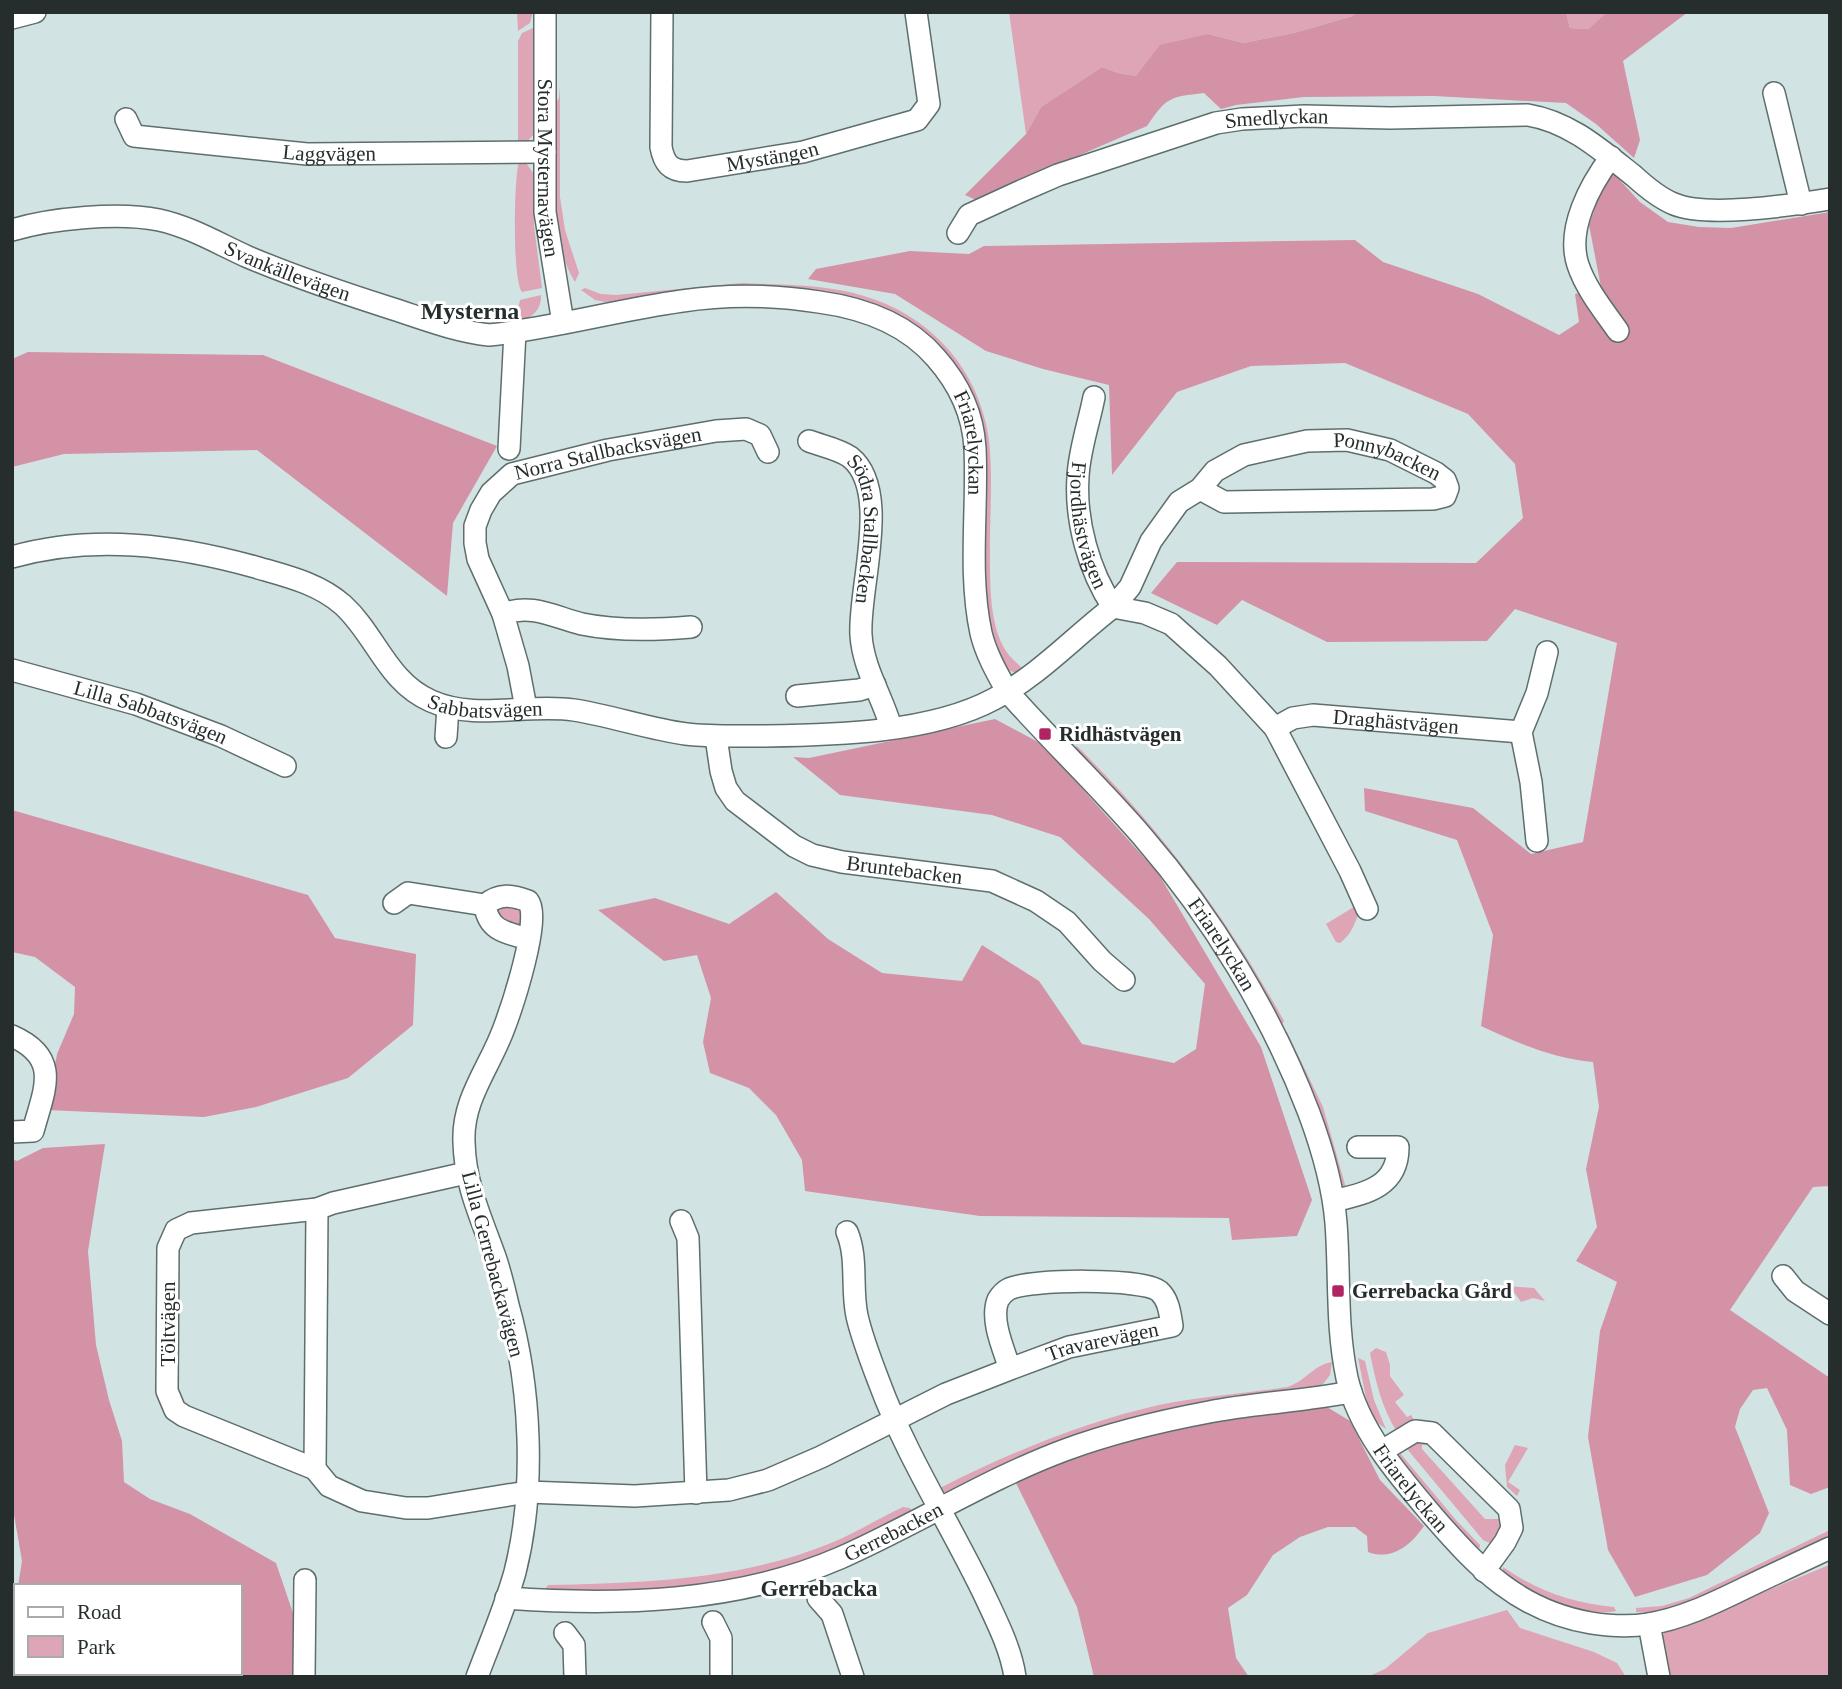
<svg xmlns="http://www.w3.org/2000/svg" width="1842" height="1689" font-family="Georgia,serif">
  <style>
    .green { fill: #dea5b6 }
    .forest { fill: #d392a6 }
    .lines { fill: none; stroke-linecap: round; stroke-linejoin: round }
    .minor-casing { stroke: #5d6e6d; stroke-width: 24 }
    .minor { stroke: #fff; stroke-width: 21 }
    .poi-dot { fill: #b02462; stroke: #fff; stroke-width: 2.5 }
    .labels { text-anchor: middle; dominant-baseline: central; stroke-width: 6; stroke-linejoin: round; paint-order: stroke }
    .street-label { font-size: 21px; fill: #262d2d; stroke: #fff }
    .poi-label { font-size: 21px; font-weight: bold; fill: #262d2d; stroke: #fff; text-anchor: start }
    .neighbourhood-label { font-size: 23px; font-weight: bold; fill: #262d2d; stroke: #fff }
    .quarter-label { font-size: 24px; font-weight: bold; fill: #262d2d; stroke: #fff }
  </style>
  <rect width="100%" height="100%" fill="#d1e4e3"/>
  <path class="green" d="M517 12H533L530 23 518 31Z
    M1009 12H1355L1353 16 1294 33 1243 43 1208 34 1136 76 1118 73 1102 67 1041 107 1026 134Z
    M1566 12H1607L1590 29 1570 28Z
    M535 27 536 129 534 134 525 144H518V41L522 33Z
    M560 86V197L565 230 579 273 575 282C546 235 553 161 553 108L559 98Z
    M519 161 526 163 534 174V226L542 288 522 292C512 280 514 178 519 161Z
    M742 283C782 285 825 284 864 296 925 314 972 361 986 424 995 461 989 518 990 557 990 585 990 621 1003 646 1008 656 1017 663 1024 670L1016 673 1008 670 1001 659 988 622 961 375C938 339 907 315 866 302L616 304 595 300 581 290 585 288 601 294 616 295Z
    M541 295C542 308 533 318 520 321L518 309 520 300Z
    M1077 746C1162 831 1226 916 1284 1021L1282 1025 1280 1026 1070 753Z
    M493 904 520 906 527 917 519 928 497 922Z
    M1357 905 1360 909C1355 923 1352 934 1340 943L1336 942 1326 924Z
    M1287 1032 1323 1107 1346 1188 1342 1190 1285 1033Z
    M1508 1286 1534 1288 1545 1301 1533 1298 1521 1302 1514 1292 1506 1291Z
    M1376 1348 1386 1352 1390 1365V1376L1404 1395 1395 1402 1407 1417 1411 1415 1416 1423 1397 1432C1382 1409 1375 1379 1370 1353Z
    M1358 1358 1365 1361 1374 1400 1386 1429 1375 1421 1368 1407Z
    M1332 1362 1330 1375 1319 1389 952 1494 940 1491 942 1487C1012 1452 1083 1422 1159 1405 1201 1396 1244 1394 1287 1387 1305 1382 1313 1365 1332 1362Z
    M1425 1440 1431 1445H1422V1449L1485 1519H1503L1505 1523 1492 1544 1483 1540 1407 1449 1412 1442Z
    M1515 1445 1528 1448 1508 1482 1520 1490 1517 1496 1507 1487 1505 1465Z
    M1400 1453 1456 1520 1480 1545V1548L1470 1545 1398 1460Z
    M903 1507 910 1508 913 1515 793 1568 690 1590 543 1592 548 1585C644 1583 741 1580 831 1543 856 1533 879 1518 903 1507Z
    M1830 1530V1538C1781 1561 1687 1616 1636 1612V1608L1662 1606 1689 1598Z
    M1829 1565 1830 1677H1667L1660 1641 1664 1633Z
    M1503 1567C1538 1591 1571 1603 1614 1607L1616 1611C1585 1618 1534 1594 1508 1578L1503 1572Z
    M1507 1610 1520 1628 1594 1652 1617 1663 1626 1677H1367L1385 1669 1428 1633Z"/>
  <path class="forest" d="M1355 12H1566L1570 28 1589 29 1607 12H1688L1623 61 1640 140 1634 158 1596 124 1566 103 1434 96 1304 97 1236 105 1221 109 1204 93C1169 97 1167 97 1147 126L976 200 965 195 1026 134 1041 107 1102 67 1118 73 1136 76 1160 45 1208 34 1243 43 1294 33 1353 16Z
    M1607 174 1615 175 1640 202 1668 222 1699 227 1731 228 1830 212V1186L1813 1187 1730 1310 1830 1378V1487L1811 1494 1790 1485 1787 1430 1767 1388 1753 1390 1740 1409 1735 1427 1769 1513 1760 1533 1707 1575 1635 1597 1608 1550 1588 1437 1600 1331 1617 1282 1576 1261 1597 1227 1586 1169 1599 1107 1593 1062C1552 1058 1518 1043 1481 1026L1493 935 1457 840 1365 811 1364 788 1473 808 1531 854 1583 842 1617 643 1515 609 1487 641 1327 642 1242 600 1217 625 1151 593 1177 562 1476 563 1523 518 1515 464 1468 414 1345 363 1251 366 1177 392 1112 475 1109 385 1043 369 986 351 895 294 808 279 816 269 910 251 969 254 984 246 1355 240 1383 262 1478 294 1559 335 1579 322 1575 294 1601 287 1589 225Z
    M28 352 263 355 497 446 453 523 447 596 257 450 64 454 12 467V359Z
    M995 719 1042 744 1158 873 1261 1047 1312 1200 1297 1236 1232 1240 1229 1218 980 1216 805 1191 802 1160 776 1115 749 1088 710 1073 703 1042 711 998 697 955 664 961 598 910 655 898 729 924 776 892 828 939 882 973 962 981 982 945 1039 981 1082 1044 1174 1063 1196 1049 1205 984 1149 919 1060 837 992 815 840 795 793 757 809 758Z
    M12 810 308 895 335 938 416 954 413 1025 348 1078 256 1107 204 1117 47 1110 57 1054 74 1014 75 987 35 957 12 952Z
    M105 1144 88 1251 96 1345 109 1400 122 1441 124 1482 150 1499 190 1514 276 1563 297 1625 294 1677H12V1616L16 1597V1673H240V1586H18L22 1561 12 1503V1159L17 1161 43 1148Z
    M1322 1404 1350 1421 1380 1480 1424 1526C1411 1545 1392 1561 1368 1552L1367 1536 1355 1527H1328L1300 1537 1273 1555 1247 1595 1228 1608 1236 1658 1249 1677H1094L1077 1607 1014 1479 1122 1441 1205 1421Z"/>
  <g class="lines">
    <defs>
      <g id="minor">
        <path id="s1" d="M545 12V212L563 323"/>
        <path id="s2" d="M662 12 661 147C664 163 670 171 687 171L803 152 917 120 929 104 916 12"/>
        <path d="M12 18 35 12"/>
        <path d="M1774 93 1801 204"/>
        <path id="s3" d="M126 119 134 136 307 154 545 152"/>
        <path d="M1611 157C1590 185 1566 229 1578 265 1586 289 1604 311 1618 331"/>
        <path id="s4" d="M12 230C52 218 119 212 159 220 191 227 219 244 248 257 293 276 340 292 387 307 422 318 453 331 489 335 554 328 617 310 682 301 728 294 774 295 819 302 863 308 906 323 936 358 959 384 973 413 975 448 978 509 968 573 981 633 986 654 997 673 1007 691 1051 741 1099 786 1142 836 1212 917 1271 1013 1309 1113 1322 1148 1333 1186 1336 1223 1340 1275 1336 1326 1347 1378 1359 1430 1398 1475 1432 1515 1478 1568 1519 1611 1591 1623 1610 1626 1630 1627 1648 1624 1682 1619 1716 1602 1747 1587 1774 1574 1802 1561 1830 1548"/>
        <path id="s5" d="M958 233 969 215 1019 192 1058 175 1216 123 1242 119 1304 116 1391 118 1528 115C1570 122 1601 150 1634 176 1646 187 1659 198 1674 204 1707 218 1793 205 1830 199"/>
        <path id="s6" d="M1094 397C1089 423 1079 451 1078 477 1075 521 1089 571 1113 607L1130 587 1151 541 1179 502 1200 489 1215 471 1244 455 1307 441 1347 440 1390 450 1436 473 1445 480 1448 488 1445 496 1433 499 1224 502 1200 489"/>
        <path id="s7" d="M809 441C822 446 839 449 850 457 892 490 858 589 861 635 863 668 882 696 891 727"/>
        <path d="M509 449 515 332"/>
        <path id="s8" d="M12 557C93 534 176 545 255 567 286 576 318 583 343 605 376 635 387 682 431 701 475 721 528 703 574 710 612 716 649 729 686 734 712 737 738 736 765 736 835 735 931 733 994 699 1038 676 1074 637 1113 607L1145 613 1171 624 1218 666 1275 728 1350 871 1367 909"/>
        <path id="s9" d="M503 614 478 559 475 543V526L481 510 491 493 512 474 608 450 716 431 746 429 760 435 768 452"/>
        <path id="s10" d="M12 670 136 704 221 736 285 766"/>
        <path d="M797 696 859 690 875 685"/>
        <path d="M526 708 518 666 503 614C531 603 554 617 582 624 616 631 656 630 691 627"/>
        <path id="s11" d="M1275 728 1293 718 1313 715 1521 732"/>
        <path d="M446 737 448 707"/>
        <path id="s12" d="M716 737 721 771 726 788 735 801 794 846 812 855 842 862 992 881 1036 901 1067 922 1102 961 1124 980"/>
        <path d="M1537 841 1531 782 1521 732 1537 693 1547 652"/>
        <path d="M394 903 408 893 485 905"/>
        <path d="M12 1036C62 1058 44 1090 33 1131L12 1132"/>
        <path id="s13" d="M466 1173 333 1203 317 1209 191 1223 176 1230 168 1248 167 1391 175 1410 184 1416 315 1469 329 1486 362 1501 406 1508H428L527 1492 635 1496 729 1490 768 1480 821 1457 946 1394 1010 1369 1069 1347 1172 1326C1170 1314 1169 1300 1159 1291 1143 1278 1029 1279 1009 1289 1005 1291 1001 1295 998 1300 990 1320 1004 1350 1010 1369"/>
        <path d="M1334 1201C1366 1193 1398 1187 1398 1147H1358"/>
        <path d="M681 1221 688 1238 696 1493"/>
        <path d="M847 1232C858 1258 851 1288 857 1316 862 1338 871 1361 879 1382 906 1455 949 1522 983 1592 995 1618 1011 1648 1015 1677"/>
        <path d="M1783 1276 1795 1291 1830 1314"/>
        <path d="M1382 1451 1415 1431 1432 1433 1509 1509 1512 1528 1505 1542 1484 1571"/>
        <path d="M315 1469 317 1209"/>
        <path id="s14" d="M506 1598C618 1606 736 1603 840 1558 917 1524 987 1479 1065 1450 1111 1433 1161 1421 1209 1412 1256 1403 1304 1401 1351 1392"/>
        <path d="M818 1598 832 1614 853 1677"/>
        <path d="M713 1622 721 1638V1677"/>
        <path d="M1649 1624 1659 1677"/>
        <path d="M565 1633 574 1645 575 1677"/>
        <path d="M304 1677 305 1580"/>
        <path d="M477 1677C490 1642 505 1608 515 1572 536 1489 531 1387 508 1305 504 1288 500 1270 494 1254 480 1215 465 1184 464 1142 462 1099 490 1067 504 1028 512 1007 542 917 528 901 512 895 499 893 485 905 488 931 507 933 529 939"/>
      </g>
    </defs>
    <use href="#minor" class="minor-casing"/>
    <use href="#minor" class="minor"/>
  </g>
  <g class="poi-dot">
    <rect x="1038" y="727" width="14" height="14" rx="3.5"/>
    <rect x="1331" y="1284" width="14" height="14" rx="3.5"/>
  </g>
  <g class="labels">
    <g class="street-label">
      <text stroke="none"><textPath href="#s5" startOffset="346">Smedlyckan</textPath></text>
      <text stroke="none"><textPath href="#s3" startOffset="215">Laggvägen</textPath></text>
      <text stroke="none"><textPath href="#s2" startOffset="261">Mystängen</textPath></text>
      <text stroke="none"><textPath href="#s1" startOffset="156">Stora Mysternavägen</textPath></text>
      <text stroke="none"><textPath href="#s4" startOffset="287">Svankällevägen</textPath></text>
      <text stroke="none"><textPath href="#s4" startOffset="1059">Friarelyckan</textPath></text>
      <text stroke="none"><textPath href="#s9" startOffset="257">Norra Stallbacksvägen</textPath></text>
      <text stroke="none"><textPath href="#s6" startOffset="572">Ponnybacken</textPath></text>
      <text stroke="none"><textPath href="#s6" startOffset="131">Fjordhästvägen</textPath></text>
      <text stroke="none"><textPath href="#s7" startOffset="121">Södra Stallbacken</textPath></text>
      <text stroke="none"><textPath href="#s8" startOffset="530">Sabbatsvägen</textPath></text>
      <text stroke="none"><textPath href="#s10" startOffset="145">Lilla Sabbatsvägen</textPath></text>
      <text stroke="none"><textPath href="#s11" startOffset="124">Draghästvägen</textPath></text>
      <text stroke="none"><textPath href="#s12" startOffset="256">Bruntebacken</textPath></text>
      <text stroke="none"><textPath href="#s4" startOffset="1647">Friarelyckan</textPath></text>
      <text transform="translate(493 1264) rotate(75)">Lilla Gerrebackavägen</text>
      <text transform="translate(168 1324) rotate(-90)">Töltvägen</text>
      <text stroke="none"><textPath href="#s13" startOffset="1463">Travarevägen</textPath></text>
      <text stroke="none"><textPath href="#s4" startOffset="2235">Friarelyckan</textPath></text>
      <text stroke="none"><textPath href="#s14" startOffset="399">Gerrebacken</textPath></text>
    </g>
    <g class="poi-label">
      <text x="1059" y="734">Ridhästvägen</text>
      <text x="1352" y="1291">Gerrebacka Gård</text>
    </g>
    <g class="neighbourhood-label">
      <text x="819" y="1588">Gerrebacka</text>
    </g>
    <g class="quarter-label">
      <text x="470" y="311">Mysterna</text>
    </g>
  </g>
  <rect width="1842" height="1689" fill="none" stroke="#262d2d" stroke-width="28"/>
  <rect x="14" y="1584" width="228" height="91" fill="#ffffff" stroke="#a8abab" stroke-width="2"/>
  <rect x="28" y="1607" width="35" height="10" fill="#ffffff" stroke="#a8abab" stroke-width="2"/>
  <text x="77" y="1619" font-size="21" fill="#262d2d">Road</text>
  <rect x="28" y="1636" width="35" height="21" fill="#dea5b6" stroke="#a8abab" stroke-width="2"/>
  <text x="77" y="1654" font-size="21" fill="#262d2d">Park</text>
</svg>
